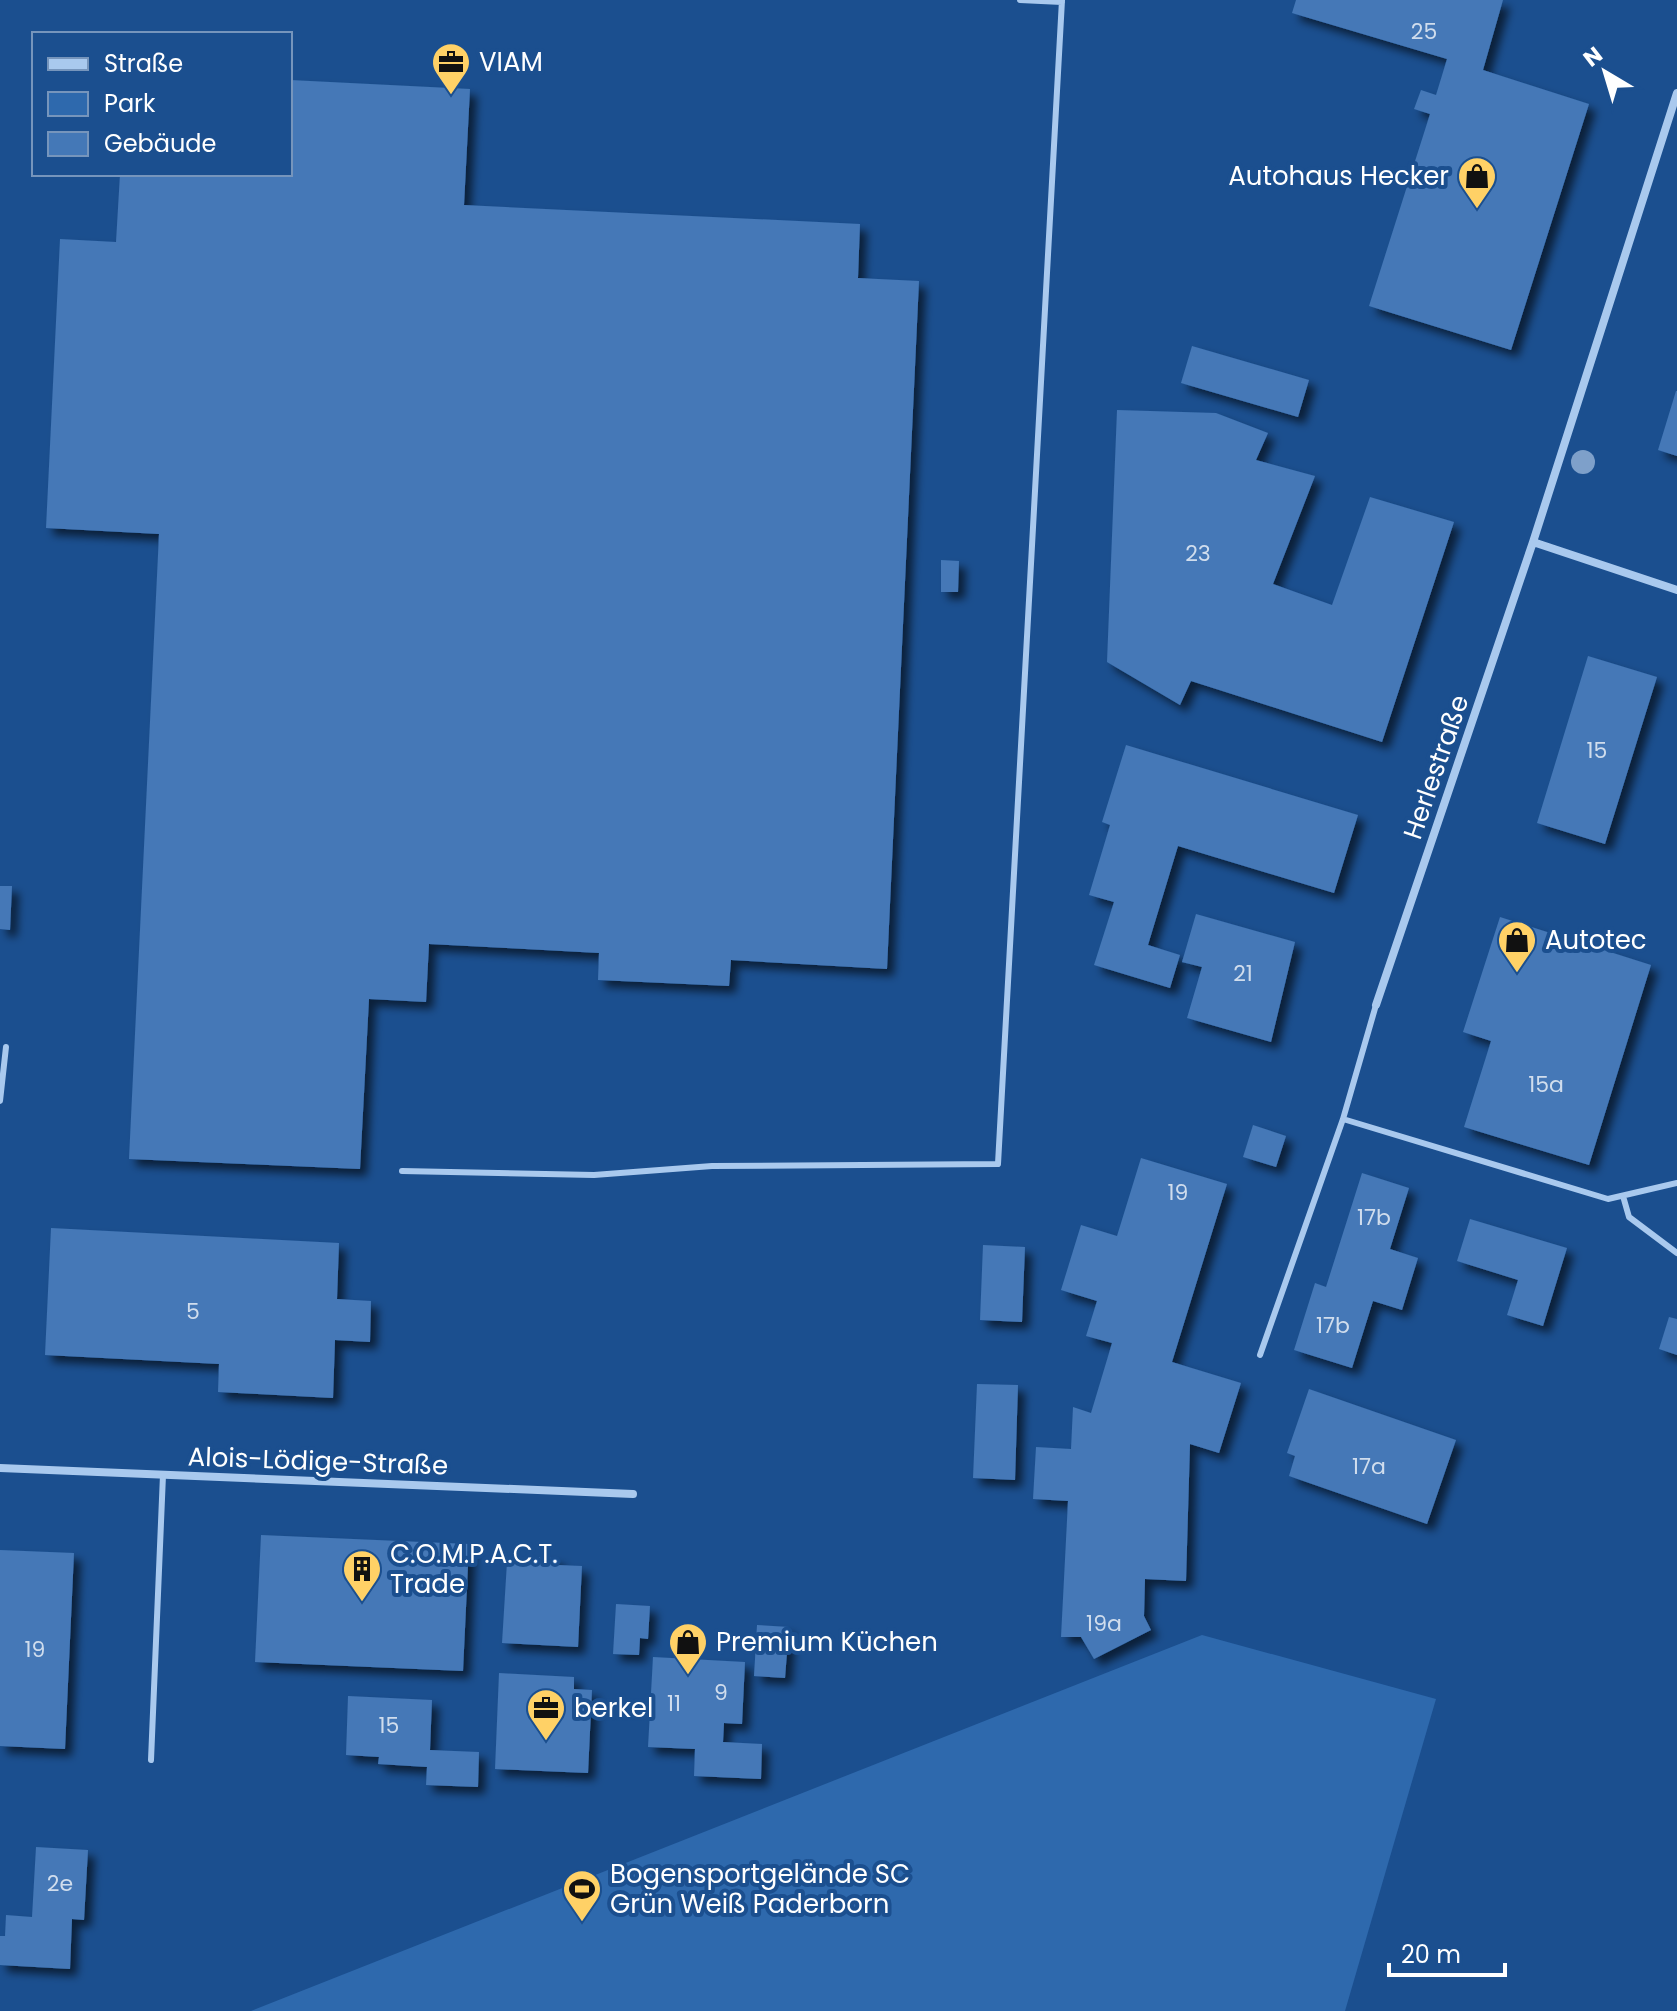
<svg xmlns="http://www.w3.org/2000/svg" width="1677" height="2011" font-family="Poppins,sans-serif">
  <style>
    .green { fill: #2e69ad }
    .building { fill: #4478b7; filter: url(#shadow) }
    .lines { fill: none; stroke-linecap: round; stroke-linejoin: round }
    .lane { stroke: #a9c9ee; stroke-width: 6 }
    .street { stroke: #a9c9ee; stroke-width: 8 }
    .tree { fill: #7ea0ca }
    .labels { text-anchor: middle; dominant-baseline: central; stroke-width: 8; stroke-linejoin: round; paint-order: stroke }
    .number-label { font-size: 22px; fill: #d0dded }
    .poi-label { font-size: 26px; fill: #fff; stroke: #1b4f8f; text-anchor: start }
    .street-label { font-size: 26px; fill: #fff; stroke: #1b4f8f }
  </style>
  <defs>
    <filter id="shadow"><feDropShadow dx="7" dy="7" stdDeviation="4" flood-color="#0009"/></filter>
  </defs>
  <rect width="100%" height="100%" fill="#1b4f8f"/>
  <path class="green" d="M1202 1635 1436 1699 1345 2011H251Z"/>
  <path class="building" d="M1296 0H1503L1483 70 1589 104 1511 350 1369 306 1430 114 1414 109 1421 90 1436 95 1447 59 1292 13Z
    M290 80 470 89 464 205 860 224 858 278 919 281 887 969 731 960 729 986 598 980 599 953 429 944 426 1002 369 999 360 1169 129 1159 159 534 46 528 60 239 116 242 120 174H290Z
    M1192 346 1309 380 1298 417 1181 383Z
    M1676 391H1677V456L1658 450Z
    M1117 410 1216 413 1268 433 1256 460 1315 476 1273 584 1332 605 1370 497 1454 522 1382 742 1191 681 1180 705 1107 662Z
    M941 560 959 561 958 592H941Z
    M1588 656 1657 677 1605 844 1537 823Z
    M1126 745 1358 815 1334 893 1178 846 1148 945 1180 955 1170 988 1094 965 1114 902 1089 895 1110 825 1102 822Z
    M0 886H12L10 930 0 929Z
    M1196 914 1295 942 1271 1042 1187 1018 1202 967 1182 962Z
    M1500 917 1651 965 1589 1165 1464 1127 1491 1041 1463 1032Z
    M1253 1125 1286 1136 1276 1167 1243 1157Z
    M1141 1158 1227 1184 1172 1362 1241 1383 1219 1453 1190 1444 1186 1581 1145 1579 1144 1616 1151 1630 1094 1659 1081 1637H1061L1068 1501 1033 1499 1036 1447 1071 1449 1073 1407 1091 1413 1112 1343 1086 1336 1097 1301 1061 1290 1081 1225 1117 1236Z
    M1362 1173 1409 1188 1390 1249 1418 1258 1402 1310 1373 1301 1352 1368 1294 1350 1315 1283 1326 1287Z
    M1470 1219 1567 1248 1543 1326 1507 1315 1518 1280 1457 1261Z
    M51 1228 339 1243 337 1299 371 1301 370 1342 335 1340 333 1398 218 1392 219 1364 45 1355Z
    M983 1245 1025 1247 1022 1322 980 1320Z
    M1669 1317 1677 1319V1355L1659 1349Z
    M977 1384 1018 1385 1015 1480 973 1478Z
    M1309 1389 1456 1440 1427 1524 1289 1476 1295 1456 1287 1453Z
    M261 1535 469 1544 463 1671 255 1662Z
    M0 1550 74 1553 65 1749 0 1746Z
    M531 1557 558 1558V1565L582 1566 578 1647 502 1643 507 1562 531 1563Z
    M616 1604 650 1606 648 1639 640 1638 639 1655 613 1654Z
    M757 1625 789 1627 785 1678 754 1676Z
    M653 1657 745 1662 742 1724 724 1723 723 1742 762 1744 761 1779 694 1776 695 1749 648 1747Z
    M499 1673 574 1677V1689L592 1690 588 1773 495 1769Z
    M348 1696 432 1700 430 1750 479 1752 478 1787 426 1785 427 1767 378 1764 379 1757 346 1755Z
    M36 1847 88 1850 84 1920 72 1919 70 1969 0 1965V1936H5L6 1915 32 1917Z"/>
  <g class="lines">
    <path class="lane" d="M1020 0 1062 2
      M0 1101 6 1047
      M1343 1119 1608 1199 1677 1183
      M402 1171 594 1175 712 1166 998 1164 1062 0
      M1623 1196 1629 1217 1677 1253
      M1260 1355 1343 1119 1376 1005
      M151 1760 163 1475"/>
    <path class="street" d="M1533 542 1677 590
      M1376 1005 1533 542 1677 93
      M0 1468 633 1494"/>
  </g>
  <circle class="tree" cx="1583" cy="462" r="12"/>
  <defs>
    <symbol id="office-pin" viewBox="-11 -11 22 30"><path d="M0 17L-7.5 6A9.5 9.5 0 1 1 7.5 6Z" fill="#ffd166" stroke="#1b4f8f"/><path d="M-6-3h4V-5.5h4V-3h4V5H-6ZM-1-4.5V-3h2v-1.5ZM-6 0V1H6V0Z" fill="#111"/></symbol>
    <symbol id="shop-pin" viewBox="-11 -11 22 30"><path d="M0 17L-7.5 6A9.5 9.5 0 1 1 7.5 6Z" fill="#ffd166" stroke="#1b4f8f"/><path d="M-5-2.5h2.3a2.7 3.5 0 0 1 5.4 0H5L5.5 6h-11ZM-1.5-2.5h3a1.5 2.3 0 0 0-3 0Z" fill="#111"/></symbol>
    <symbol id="building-pin" viewBox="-11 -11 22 30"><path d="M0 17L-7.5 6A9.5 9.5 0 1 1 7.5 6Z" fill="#ffd166" stroke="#1b4f8f"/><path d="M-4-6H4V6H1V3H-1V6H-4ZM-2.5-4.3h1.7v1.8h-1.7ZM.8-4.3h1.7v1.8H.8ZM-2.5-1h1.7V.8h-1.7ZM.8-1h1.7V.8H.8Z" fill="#111"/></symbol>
    <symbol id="stadium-pin" viewBox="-11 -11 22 30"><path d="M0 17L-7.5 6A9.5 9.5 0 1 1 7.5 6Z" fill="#ffd166" stroke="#1b4f8f"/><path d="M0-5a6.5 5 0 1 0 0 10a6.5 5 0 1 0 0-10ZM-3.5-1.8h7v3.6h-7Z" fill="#111"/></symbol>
  </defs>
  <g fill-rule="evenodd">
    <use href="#office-pin" x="429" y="40" width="44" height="60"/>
    <use href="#shop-pin" x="1455" y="154" width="44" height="60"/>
    <use href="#shop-pin" x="1495" y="918" width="44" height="60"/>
    <use href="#building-pin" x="340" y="1547" width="44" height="60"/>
    <use href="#shop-pin" x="666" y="1620" width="44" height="60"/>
    <use href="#office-pin" x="524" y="1686" width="44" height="60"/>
    <use href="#stadium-pin" x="560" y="1867" width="44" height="60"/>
  </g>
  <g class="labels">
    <g class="number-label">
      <text x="1424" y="31">25</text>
      <text x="1198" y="553">23</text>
      <text x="1597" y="750">15</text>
      <text x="1243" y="973">21</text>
      <text x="1546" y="1084">15a</text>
      <text x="1178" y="1192">19</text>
      <text x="1374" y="1217">17b</text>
      <text x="193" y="1311">5</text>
      <text x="1333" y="1325">17b</text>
      <text x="1369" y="1466">17a</text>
      <text x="1104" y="1623">19a</text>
      <text x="35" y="1649">19</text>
      <text x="721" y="1692">9</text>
      <text x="674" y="1703">11</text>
      <text x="389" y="1725">15</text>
      <text x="60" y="1883">2e</text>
    </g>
    <g class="poi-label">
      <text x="479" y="62">VIAM</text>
      <text x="1449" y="176" text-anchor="end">Autohaus Hecker</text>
      <text x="1545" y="940">Autotec</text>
      <text x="390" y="1554">C.O.M.P.A.C.T.<tspan x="390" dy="30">Trade</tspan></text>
      <text x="716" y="1642">Premium Küchen</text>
      <text x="574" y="1708">berkel</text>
      <text x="610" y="1874">Bogensportgelände SC<tspan x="610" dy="30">Grün Weiß Paderborn</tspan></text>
    </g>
    <g class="street-label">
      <text transform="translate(1436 767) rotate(-71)">Herlestraße</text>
      <text transform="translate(318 1461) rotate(2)">Alois-Lödige-Straße</text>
    </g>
  </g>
  <rect x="32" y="32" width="260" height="144" fill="#1b4f8f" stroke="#7695bc" stroke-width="2"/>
  <rect x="48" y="58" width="40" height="12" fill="#a9c9ee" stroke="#7695bc" stroke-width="2"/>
  <text x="104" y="72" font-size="24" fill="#ffffff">Straße</text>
  <rect x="48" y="92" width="40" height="24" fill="#2e69ad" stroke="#7695bc" stroke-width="2"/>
  <text x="104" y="112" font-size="24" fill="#ffffff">Park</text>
  <rect x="48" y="132" width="40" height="24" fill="#4478b7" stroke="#7695bc" stroke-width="2"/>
  <text x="104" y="152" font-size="24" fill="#ffffff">Gebäude</text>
  <g transform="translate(1605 72) rotate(322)" stroke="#1b4f8f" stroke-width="6" paint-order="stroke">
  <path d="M0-6L14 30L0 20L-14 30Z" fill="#ffffff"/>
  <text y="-12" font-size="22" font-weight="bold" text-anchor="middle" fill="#ffffff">N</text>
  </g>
  <path d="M1389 1963v12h116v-12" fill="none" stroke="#ffffff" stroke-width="4"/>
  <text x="1401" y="1963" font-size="24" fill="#ffffff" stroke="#1b4f8f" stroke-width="6" paint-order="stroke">20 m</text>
</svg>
